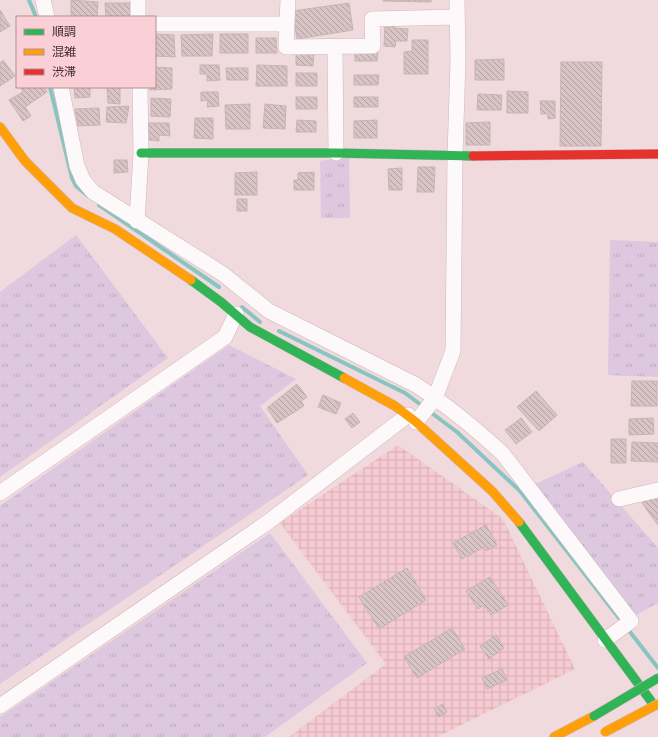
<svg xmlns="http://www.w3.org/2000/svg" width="658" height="737" font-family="Arial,'Noto Sans JP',sans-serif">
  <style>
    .industrial { fill: url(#industrial-grid) }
    .grass { fill: url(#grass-tufts) }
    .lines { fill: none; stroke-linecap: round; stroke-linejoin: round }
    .stream { stroke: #88c4c0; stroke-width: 4 }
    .building { fill: url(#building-back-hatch); stroke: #c7b4b4 }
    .street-casing { stroke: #ccb8bb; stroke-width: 16 }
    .fast-casing { stroke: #ccb8bb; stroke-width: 10 }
    .slow-casing { stroke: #ccb8bb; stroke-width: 10 }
    .jam-casing { stroke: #ccb8bb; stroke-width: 10 }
    .street { stroke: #fdf9fa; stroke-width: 15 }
    .fast { stroke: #30b455; stroke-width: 9 }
    .slow { stroke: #ff9f0a; stroke-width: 9 }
    .jam { stroke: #e5322d; stroke-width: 9 }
    .fast-bridge-casing { stroke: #ccb8bb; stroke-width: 10; stroke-linecap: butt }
    .slow-bridge-casing { stroke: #ccb8bb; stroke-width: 10; stroke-linecap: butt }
    .fast-bridge { stroke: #30b455; stroke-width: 9 }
    .slow-bridge { stroke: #ff9f0a; stroke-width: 9 }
  </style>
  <defs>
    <pattern id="industrial-grid" width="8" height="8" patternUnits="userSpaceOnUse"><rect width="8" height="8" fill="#f6cad1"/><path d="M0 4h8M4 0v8" fill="none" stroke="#d4aeb4"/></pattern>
    <pattern id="grass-tufts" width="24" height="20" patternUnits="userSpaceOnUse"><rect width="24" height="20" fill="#ddc8df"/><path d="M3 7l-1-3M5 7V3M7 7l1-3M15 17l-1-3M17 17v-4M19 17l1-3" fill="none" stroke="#bfacc0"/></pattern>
    <pattern id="building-back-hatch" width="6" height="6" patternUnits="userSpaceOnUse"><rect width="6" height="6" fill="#d8c4c5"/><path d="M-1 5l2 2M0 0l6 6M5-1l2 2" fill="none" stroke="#b1a0a1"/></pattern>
  </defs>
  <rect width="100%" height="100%" fill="#f0dadd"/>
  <path class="industrial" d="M398 445 503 519 575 669 437 737H289L386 664 280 523Z"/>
  <path class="grass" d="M349 157 350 218H321L320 161Z
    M76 235 168 358 0 477V292Z
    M610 240 658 242V377L608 375Z
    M229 345 296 379 260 406 308 475 0 684V506Z
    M583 462 658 548V603L634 616 533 485Z
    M270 533 367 663 265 737H0V717Z"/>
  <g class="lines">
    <path class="stream" d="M29 0 36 17
      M50 87 72 178 76 186 88 196
      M99 205 219 287
      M242 307 260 322
      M279 331 405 393 457 432 520 491 623 623
      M627 628 658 668"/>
  </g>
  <path class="building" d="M71 0 98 2 97 17H71Z
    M383 0H431V2L383 1Z
    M105 3H130V17H106Z
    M349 3 353 30 297 39 293 11Z
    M0 10 10 26 0 32Z
    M385 24 394 25V28L408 29 407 41H396L395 47 384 46Z
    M155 34 174 35 175 57 155 56Z
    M213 34 212 56H182L181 35Z
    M220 34H248V53H220Z
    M256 38H276L277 53H256Z
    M412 40H428V74H404V52L412 51Z
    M355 51 378 52 377 61H355Z
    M296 53H314L313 66 296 65Z
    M504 59V80H475V60Z
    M3 60 15 76 0 86V63Z
    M561 62H602L601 146H560Z
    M200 65H219L220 80 207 81V74H200Z
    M257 65 287 66V86H256Z
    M155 67 172 68V89L150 90V87H155Z
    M226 68H248V80H227Z
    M296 73H317V86H296Z
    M354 75H379L378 85H354Z
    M23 87H44L47 92 25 107 31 116 23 121 9 100 23 92 21 88Z
    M74 87H90V97L75 98Z
    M107 87H120V104L108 103Z
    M507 91 528 92V113H507Z
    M201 92H218L219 106 207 107 208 100 201 101Z
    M478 94 502 95 501 110H477Z
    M296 97H317V109H296Z
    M354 97H378V107H354Z
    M151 98 171 99 170 117 151 116Z
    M540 101H555V118L548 119V114H541Z
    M250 104V129H226L225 105Z
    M265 104 286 106 285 129 263 128Z
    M129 106 126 123 106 122 107 107Z
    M99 108 100 125 78 126 75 109Z
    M195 118H213V139L194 138Z
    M297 120 316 121V132H296Z
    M377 120V138H354V121Z
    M490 122V145H466V123Z
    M148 123H169L170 136 159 135V141L149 140Z
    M114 160H127L128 172 114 173Z
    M418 167H435L434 192H417Z
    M402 168V190H389L388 169Z
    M257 172V195H235V173Z
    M314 172V190H294V180H298V173Z
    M237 199H247V211H237Z
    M632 381H657V406H631Z
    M297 384 307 397 301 401 304 406 277 423 267 408Z
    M536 391 557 415 539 431 517 407Z
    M323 395 341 403 336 414 318 407Z
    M353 413 360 422 352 428 345 419Z
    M521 418 532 432 516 444 505 430Z
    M653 418 654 434 629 435V419Z
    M611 439H626V463H611Z
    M632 442 658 443V462L631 461Z
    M657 492 658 494V525L642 503Z
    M486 525 497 545 486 551 484 547 462 559 453 543Z
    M407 568 426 600 379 629 359 597Z
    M490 577 508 605 491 615 484 605 478 609 466 591Z
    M452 628 465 649 417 678 404 657Z
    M496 635 504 648 489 659 480 646Z
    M502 669 507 680 487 689 482 678Z
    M443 704 447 712 439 717 434 709Z"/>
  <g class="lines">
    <defs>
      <path id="street" d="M43 0 47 17
        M138 0V17
        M288 0 286 47 373 46 372 19 457 17
        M155 24H287
        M335 47 336 153
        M61 87 77 166 83 180 93 192 223 274 269 311 416 385C447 405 476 429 503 454L631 621 605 640
        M137 221 141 153 140 87
        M416 422 435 398 453 351 455 156 458 60 457 0
        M0 493 225 337 236 314
        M619 499 658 490
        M0 706 268 522 408 415"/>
      <path id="fast" d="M141 153H336L473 156
        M191 280 221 302 250 327 344 378
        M519 522 651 701"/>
      <path id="slow" d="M0 127 25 161 72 208 115 229 191 280
        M344 378 395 406 416 422 492 491 519 522
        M554 737 594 716"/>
      <path id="jam" d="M473 156 658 154"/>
    </defs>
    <use href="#street" class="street-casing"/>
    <use href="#fast" class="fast-casing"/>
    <use href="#slow" class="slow-casing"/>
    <use href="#jam" class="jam-casing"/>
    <use href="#street" class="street"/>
    <use href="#fast" class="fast"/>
    <use href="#slow" class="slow"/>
    <use href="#jam" class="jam"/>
    <defs>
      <path id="fast-bridge" d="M594 716 658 678"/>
      <path id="slow-bridge" d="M605 732 658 704"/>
    </defs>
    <use href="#fast-bridge" class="fast-bridge-casing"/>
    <use href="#slow-bridge" class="slow-bridge-casing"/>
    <use href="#fast-bridge" class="fast-bridge"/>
    <use href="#slow-bridge" class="slow-bridge"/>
  </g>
  <rect x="16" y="16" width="140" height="72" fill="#fad0d6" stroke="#b08f94"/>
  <rect x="24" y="29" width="20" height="6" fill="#30b455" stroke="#b08f94"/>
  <text x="52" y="36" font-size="12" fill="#422d31">順調</text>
  <rect x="24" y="49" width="20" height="6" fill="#ff9f0a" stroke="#b08f94"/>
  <text x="52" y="56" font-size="12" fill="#422d31">混雑</text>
  <rect x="24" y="69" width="20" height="6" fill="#e5322d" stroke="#b08f94"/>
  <text x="52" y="76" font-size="12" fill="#422d31">渋滞</text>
</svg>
